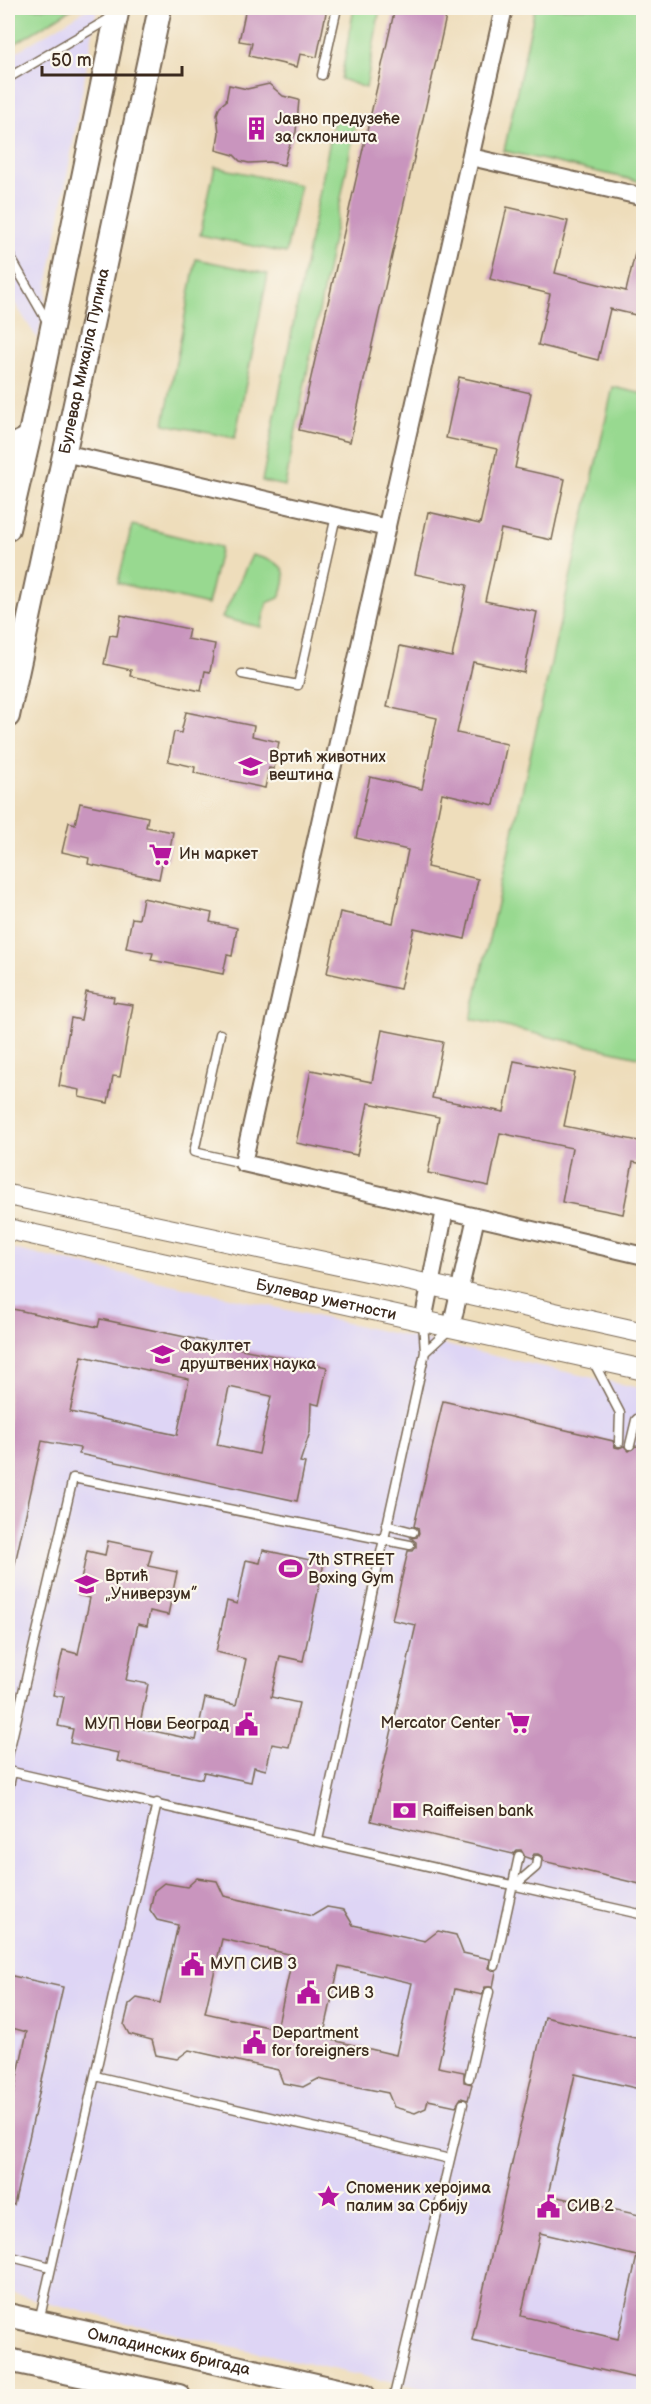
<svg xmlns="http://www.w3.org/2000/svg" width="651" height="2404" font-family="'Balsamiq Sans',sans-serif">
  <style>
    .built { fill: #ded5f5 }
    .green { fill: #98d990; stroke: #6a8257; stroke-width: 1.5 }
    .building { fill: #c995be; fill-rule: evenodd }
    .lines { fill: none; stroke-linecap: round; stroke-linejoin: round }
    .service-casing { stroke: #7a6955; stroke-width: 11 }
    .minor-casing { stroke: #7a6955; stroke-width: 20 }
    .tertiary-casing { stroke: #7a6955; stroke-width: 22 }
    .secondary-casing { stroke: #7a6955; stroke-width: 26 }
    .service { stroke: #fff; stroke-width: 8 }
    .minor { stroke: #fff; stroke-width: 16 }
    .tertiary { stroke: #fff; stroke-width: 20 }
    .secondary { stroke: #fff; stroke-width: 22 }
    .labels { text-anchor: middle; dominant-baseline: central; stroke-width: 4.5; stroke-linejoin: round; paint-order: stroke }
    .poi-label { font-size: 16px; fill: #3b2a1e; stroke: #fbf7ec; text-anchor: start }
    .street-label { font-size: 16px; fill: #3b2a1e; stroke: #fbf7ec }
  </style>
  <rect width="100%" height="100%" fill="#fbf7ec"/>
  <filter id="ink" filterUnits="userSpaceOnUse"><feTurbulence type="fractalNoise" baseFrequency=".0167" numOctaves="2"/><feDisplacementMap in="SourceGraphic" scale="12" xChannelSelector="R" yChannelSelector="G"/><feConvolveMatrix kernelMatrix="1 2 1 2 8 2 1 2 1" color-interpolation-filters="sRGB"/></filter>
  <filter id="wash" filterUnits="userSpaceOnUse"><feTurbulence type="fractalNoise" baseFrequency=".008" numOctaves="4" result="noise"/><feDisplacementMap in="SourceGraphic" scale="24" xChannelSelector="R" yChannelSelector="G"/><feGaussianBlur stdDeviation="1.35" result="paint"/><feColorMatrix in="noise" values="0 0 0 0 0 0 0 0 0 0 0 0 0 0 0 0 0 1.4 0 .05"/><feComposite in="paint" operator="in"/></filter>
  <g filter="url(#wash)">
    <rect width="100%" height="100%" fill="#edb"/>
    <path class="built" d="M89 8H97L38 340 8 292V57Z
      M8 1248 643 1389V2396H452L131 2324 8 2292Z"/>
    <path class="green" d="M8 8H73L8 48Z
      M354 8H380L366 88 341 79Z
      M535 8H643V182L504 151Z
      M335 115 357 116 285 486 262 481Z
      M215 167 300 185 286 253 200 235Z
      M196 259 268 274 235 438 164 424Z
      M613 387 644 394 643 1058 471 1019Z
      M132 525 221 547 207 605 118 583Z
      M252 555C281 562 293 568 279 598L267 603 261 627 222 618Z"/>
    <g id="blocks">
      <path class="building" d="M246 8H327L317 57 300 54 297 67 249 56 252 43 239 41Z
        M395 8H448L350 442 299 430Z
        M269 84 283 96 299 100 296 132 288 149 284 165 269 162 249 163 240 161 234 155 216 150 219 133 217 114 220 106 226 101 229 85 247 89Z
        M507 207 568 221 555 273 626 291 638 241 644 242V317L610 309 598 360 538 345 550 294 490 279Z
        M459 377 531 393 515 468 565 479 552 540 501 529 485 601 537 612 524 673 473 662 457 733 507 744 494 805 442 793 427 867 478 879 465 939 414 928 400 989 327 973 340 912 393 923 408 850 356 838 370 777 422 789 437 718 387 707 400 646 452 657 467 585 415 574 428 512 480 524 497 449 446 438Z
        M121 615 189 629 187 639 215 644 210 672 205 671 201 691 130 676 131 670 104 664 110 635 117 636Z
        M186 712 254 726 252 736 279 742 274 769 269 768 265 788 194 773 195 767 168 761 174 732 181 733Z
        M80 803 148 817 146 827 173 832 168 860 163 859 159 879 88 864 89 858 62 852 69 822 75 824Z
        M143 898 212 913 210 922 237 928 232 956 227 955 223 974 151 960 153 953 126 948 132 918 139 919Z
        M86 992 114 997 113 1002 133 1005 120 1077 113 1076 108 1103 79 1097 80 1090 59 1086 71 1018 81 1020Z
        M382 1030 443 1042 432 1098 504 1112 514 1061 575 1073 564 1126 644 1142V1164L633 1162 623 1214 562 1202 572 1148 500 1133 489 1186 428 1173 439 1117 368 1103 357 1155 296 1143 311 1070 372 1082Z
        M8 1308 98 1327 100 1319 327 1367 319 1405 311 1403 310 1432 300 1462 305 1463 297 1501 79 1454 80 1448 42 1441 14 1568 8 1567ZM82 1356 189 1379 177 1435 70 1412ZM229 1387 271 1396 259 1454 217 1445Z
        M443 1401 613 1441 615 1447 619 1448 624 1446 629 1451 636 1446 644 1448V1885L543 1861V1857L538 1854H534L531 1859 525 1857 521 1850H517L513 1854 371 1821 416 1625 392 1620 408 1551H413L416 1547V1542L411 1538 417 1537 419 1533 418 1528 414 1526Z
        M108 1541 152 1550 148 1566 177 1572 168 1615 150 1611 147 1626 138 1624 126 1680 148 1684 139 1728 196 1740 205 1698 236 1705 246 1659 216 1652 227 1601 237 1604 246 1560 260 1563 263 1550 324 1563 303 1661 280 1656 271 1697 299 1703 289 1747 272 1744 266 1770 254 1767 251 1782 204 1772 202 1779 117 1761 119 1753 70 1743 73 1729 58 1726 64 1697 53 1695 63 1650 78 1654 90 1598 78 1595 87 1551 105 1555Z
        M197 1878 217 1881 224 1896 312 1916 327 1907 344 1910 353 1925 425 1941 438 1931 456 1935 463 1953 490 1959 489 1968 496 1972 493 1987H485L482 1995 455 1989 438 2067 464 2072V2082L472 2084 468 2100 461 2098 456 2106 428 2100 426 2108 415 2113 394 2107 388 2093 318 2079 303 2087 283 2083 278 2070 189 2050 177 2059 156 2055 152 2040 129 2034 124 2025 129 2005 137 1998 160 2003 178 1925 157 1920 150 1910 154 1891 164 1883 187 1887ZM222 1939 293 1955 277 2029 205 2013ZM339 1966 412 1983 396 2055 323 2038Z
        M8 1975 63 1987 14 2205 8 2204V2119L27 2032 8 2027Z
        M545 2017 644 2040V2090L575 2074 548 2195 644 2216V2380L472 2340ZM540 2233 637 2256 618 2339 521 2316Z"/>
    </g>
  </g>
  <g filter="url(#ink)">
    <use href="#blocks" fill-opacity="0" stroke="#7a6955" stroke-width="1.5"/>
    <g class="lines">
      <defs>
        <path id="service" d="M322 75 337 8
          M8 78 114 16
          M8 253 48 323
          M242 674 298 685 336 516
          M220 1034 194 1152 243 1163
          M425 1352 451 1328
          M593 1361 620 1413 619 1442
          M630 1445 636 1420 644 1413
          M386 1525 413 1532
          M8 1756 73 1478 410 1545
          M8 1771 644 1915
          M8 1791 12 1772
          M318 1840 425 1352 423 1321
          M514 1886 536 1867 537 1860
          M495 1966 519 1856
          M95 2076 450 2159
          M469 2078 489 1992
          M8 2256 51 2267
          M39 2321 157 1803
          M394 2396 463 2104"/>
        <path id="minor" d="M504 8 243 1163 644 1256
          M471 157 644 197
          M8 445 30 434
          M64 453 387 528
          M423 1321 445 1210
          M451 1328 476 1217"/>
        <g id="tertiary">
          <path d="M8 1195 381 1274 644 1333"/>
          <path id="s1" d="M8 1229 644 1370"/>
        </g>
        <g id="secondary">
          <path d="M8 529 30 434 118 8"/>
          <path id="s2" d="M8 716 160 8"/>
          <path id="s3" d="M8 2315 364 2396"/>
          <path d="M8 2360 179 2396"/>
        </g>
      </defs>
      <use href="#service" class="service-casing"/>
      <use href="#minor" class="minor-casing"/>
      <use href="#tertiary" class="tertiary-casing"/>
      <use href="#secondary" class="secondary-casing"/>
      <use href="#service" class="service"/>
      <use href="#minor" class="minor"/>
      <use href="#tertiary" class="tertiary"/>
      <use href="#secondary" class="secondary"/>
    </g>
  </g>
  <defs>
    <symbol id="building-bare" viewBox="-9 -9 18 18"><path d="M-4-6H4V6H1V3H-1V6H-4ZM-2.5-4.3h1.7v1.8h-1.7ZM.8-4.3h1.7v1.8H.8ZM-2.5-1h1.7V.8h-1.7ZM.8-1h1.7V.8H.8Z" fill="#b5179e" stroke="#fbf7ec" stroke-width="2.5" paint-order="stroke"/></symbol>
    <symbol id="school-bare" viewBox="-9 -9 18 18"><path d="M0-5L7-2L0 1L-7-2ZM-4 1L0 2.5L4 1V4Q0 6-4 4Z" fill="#b5179e" stroke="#fbf7ec" stroke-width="2.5" paint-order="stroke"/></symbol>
    <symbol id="supermarket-bare" viewBox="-9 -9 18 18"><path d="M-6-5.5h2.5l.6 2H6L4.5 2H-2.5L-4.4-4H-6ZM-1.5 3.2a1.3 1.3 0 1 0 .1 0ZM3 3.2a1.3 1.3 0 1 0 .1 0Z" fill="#b5179e" stroke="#fbf7ec" stroke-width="2.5" paint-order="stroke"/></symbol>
    <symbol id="university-bare" viewBox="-9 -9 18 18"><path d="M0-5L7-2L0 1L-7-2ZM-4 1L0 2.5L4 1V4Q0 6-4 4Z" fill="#b5179e" stroke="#fbf7ec" stroke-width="2.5" paint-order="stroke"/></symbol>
    <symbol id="stadium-bare" viewBox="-9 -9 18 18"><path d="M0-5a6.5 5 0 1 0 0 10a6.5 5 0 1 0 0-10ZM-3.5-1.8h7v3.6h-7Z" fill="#b5179e" stroke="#fbf7ec" stroke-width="2.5" paint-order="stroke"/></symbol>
    <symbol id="civic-bare" viewBox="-9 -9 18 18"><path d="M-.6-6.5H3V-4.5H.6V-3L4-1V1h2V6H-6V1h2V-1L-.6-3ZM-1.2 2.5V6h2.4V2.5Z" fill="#b5179e" stroke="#fbf7ec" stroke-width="2.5" paint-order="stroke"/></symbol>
    <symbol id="bank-bare" viewBox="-9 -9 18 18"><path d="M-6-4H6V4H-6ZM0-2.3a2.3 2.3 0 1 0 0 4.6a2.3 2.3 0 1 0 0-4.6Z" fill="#b5179e" stroke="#fbf7ec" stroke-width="2.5" paint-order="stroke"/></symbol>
    <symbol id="sight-bare" viewBox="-9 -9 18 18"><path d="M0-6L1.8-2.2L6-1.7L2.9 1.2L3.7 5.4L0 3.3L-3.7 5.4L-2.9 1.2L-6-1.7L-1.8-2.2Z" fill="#b5179e" stroke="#fbf7ec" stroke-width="2.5" paint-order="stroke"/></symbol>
  </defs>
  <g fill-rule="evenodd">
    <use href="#building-bare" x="240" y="112" width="33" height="33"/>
    <use href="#school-bare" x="234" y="750" width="33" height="33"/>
    <use href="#supermarket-bare" x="144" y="838" width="33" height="33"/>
    <use href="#university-bare" x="146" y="1338" width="33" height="33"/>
    <use href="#stadium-bare" x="274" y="1552" width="33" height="33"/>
    <use href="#school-bare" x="70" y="1568" width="33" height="33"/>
    <use href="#supermarket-bare" x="502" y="1706" width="33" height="33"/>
    <use href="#civic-bare" x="230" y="1708" width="33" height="33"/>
    <use href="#bank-bare" x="388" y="1794" width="33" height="33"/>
    <use href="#civic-bare" x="176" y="1948" width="33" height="33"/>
    <use href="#civic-bare" x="292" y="1976" width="33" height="33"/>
    <use href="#civic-bare" x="238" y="2026" width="33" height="33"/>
    <use href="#sight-bare" x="312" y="2180" width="33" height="33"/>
    <use href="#civic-bare" x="532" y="2190" width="33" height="33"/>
  </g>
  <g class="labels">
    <g class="poi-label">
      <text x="275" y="119">Јавно предузеће<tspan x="275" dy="18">за склоништа</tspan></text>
      <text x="269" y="757">Вртић животних<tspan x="269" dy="18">вештина</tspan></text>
      <text x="179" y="854">Ин маркет</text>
      <text x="180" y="1346">Факултет<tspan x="180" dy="18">друштвених наука</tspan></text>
      <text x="308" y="1560">7th STREET<tspan x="308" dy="18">Boxing Gym</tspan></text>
      <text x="105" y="1576">Вртић<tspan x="105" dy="18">„Универзум”</tspan></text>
      <text x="500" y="1723" text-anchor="end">Mercator Center</text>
      <text x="229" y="1724" text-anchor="end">МУП Нови Београд</text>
      <text x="422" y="1811">Raiffeisen bank</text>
      <text x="210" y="1964">МУП СИВ 3</text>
      <text x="327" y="1993">СИВ 3</text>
      <text x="272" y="2033">Department<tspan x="272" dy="18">for foreigners</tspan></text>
      <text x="346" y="2188">Споменик херојима<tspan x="346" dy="18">палим за Србију</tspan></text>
      <text x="567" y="2206">СИВ 2</text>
    </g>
    <g class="street-label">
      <text stroke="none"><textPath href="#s2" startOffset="363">Булевар Михајла Пупина</textPath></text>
      <text stroke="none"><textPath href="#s1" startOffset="326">Булевар уметности</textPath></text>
      <text stroke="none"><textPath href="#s3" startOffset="165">Омладинских бригада</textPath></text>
    </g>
  </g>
  <rect width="651" height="2404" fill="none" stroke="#fbf7ec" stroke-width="30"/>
  <path d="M42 66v9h140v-9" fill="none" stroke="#3b2a1e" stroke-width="3"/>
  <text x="51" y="66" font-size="18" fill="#3b2a1e" stroke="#fbf7ec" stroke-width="4.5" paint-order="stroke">50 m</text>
</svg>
